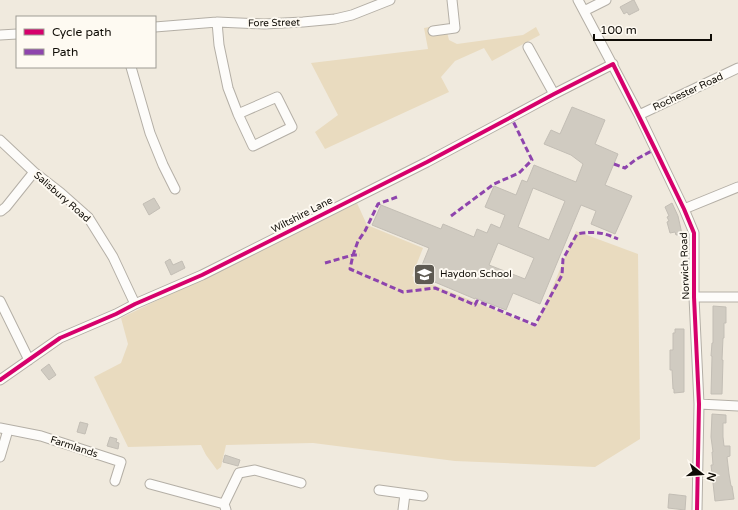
<svg xmlns="http://www.w3.org/2000/svg" width="738" height="510" font-family="'Varela Round',sans-serif">
  <style>
    .green { fill: #e9dbbf }
    .building { fill: #d0cbc1; stroke: #c3beb5; fill-rule: evenodd }
    .lines { fill: none; stroke-linecap: round; stroke-linejoin: round }
    .street-casing { stroke: #b4afa6; stroke-width: 11 }
    .street { stroke: #fdfcfa; stroke-width: 9 }
    .quiet { stroke: #8e44ad; stroke-width: 3; stroke-dasharray: 6 3; stroke-linecap: butt }
    .cycleway-casing { stroke: #fefaf2; stroke-width: 6 }
    .cycleway { stroke: #d6006c; stroke-width: 4 }
    .labels { text-anchor: middle; dominant-baseline: central; stroke-width: 4; stroke-linejoin: round; paint-order: stroke }
    .street-label { font-size: 10px; fill: #0f0c06; stroke: #fefaf2 }
    .poi-label { font-size: 10px; fill: #0f0c06; stroke: #fefaf2; text-anchor: start }
  </style>
  <rect width="100%" height="100%" fill="#f0eade"/>
  <path class="green" d="M445 24 449 40 457 44 523 35 536 27 540 35 492 61 484 48 455 61 441 77 449 92 325 149 315 132 338 115 311 63 428 49 424 28Z
    M357 203 367 225 423 248 412 276 536 327 576 231 638 254 640 439 595 467 455 461 313 443 226 445 221 467 217 470 206 455 201 445 128 447 94 377 121 363 128 344 121 318Z"/>
  <path class="building" d="M633 0H634L639 10 629 15 627 12 624 14 620 7Z
    M572 107 605 120 595 144 618 154 605 185 632 196 615 234 591 224 596 211 581 205 540 304 513 293 506 310 475 298V299L418 275 429 248 372 225 381 205 441 229 443 224 474 237 477 229 487 233 491 224 500 228 505 215 485 207 494 186 516 195 522 180 527 182 534 165 576 182 583 164 571 155 544 144 551 130 560 134ZM533 188 565 201 549 240 518 227ZM498 243 534 258 525 279 489 265Z
    M154 198 160 208 149 215 143 204Z
    M672 203 678 216 682 234 676 235 675 232 670 233 667 222 669 221 667 217 669 216 665 207Z
    M170 259 173 265 182 261 185 268 171 275 165 262Z
    M713 306 726 307V323H724V338H723L722 360H723L722 394H711L712 356H711L712 343H713Z
    M675 329H684V392L674 393V389H673L672 370H670V350H673V333H675Z
    M49 364 56 375 49 380 41 370Z
    M712 414 726 415V423H723V437L724 446H730V456L727 457 729 474 731 486H732L734 499 715 501 711 465H713L712 452H713L711 437Z
    M80 422 88 424 85 434 77 432Z
    M110 437 117 439 116 442 119 443 118 449 107 446Z
    M225 455 240 460 238 466 223 462Z
    M669 494 686 496 685 510 668 508Z"/>
  <g class="lines">
    <defs>
      <path id="street" d="M578 0 639 115 684 209 694 233V297L699 404 697 510
        M584 11 606 0
        M217 22 219 45 228 88 238 114 253 146 292 127 277 97 238 114
        M155 27 217 22 264 24 303 22 335 19 352 15 390 0
        M433 31 455 28 452 0
        M0 35 17 34
        M528 47 554 94
        M131 67 150 133 163 165 175 189
        M639 115 738 68
        M0 140 34 172 61 193 88 217 113 257 135 304
        M684 209 738 187
        M0 211H1L6 207 34 172
        M694 297H738
        M0 301 29 360
        M0 380 60 338 116 314 135 304 202 275 427 162 502 122 554 94 613 64
        M699 404 738 406
        M0 428 41 436 121 462 115 481
        M0 457 8 430
        M150 484 224 504
        M379 490 423 496
        M226 510 224 504 239 473 255 470 301 483
        M403 510 405 494"/>
    </defs>
    <use href="#street" class="street-casing"/>
    <use href="#street" class="street"/>
    <path class="quiet" d="M614 164 625 168 635 160 655 149
      M397 197 378 204 365 231 358 241 353 255 350 269 403 292 435 288 475 305 477 301 535 325 562 275 563 259 577 234C594 231 602 232 618 239
      M451 216 494 184 519 173 532 160 511 117
      M325 263 353 255H360"/>
    <defs>
      <path id="cycleway" d="M0 380 60 338 116 314 135 304 202 275 427 162 502 122 554 94 613 64 655 149 684 209 694 233V297L699 404 697 510"/>
    </defs>
    <use href="#cycleway" class="cycleway-casing"/>
    <use href="#cycleway" class="cycleway"/>
  </g>
  <defs>
    <symbol id="school-square" viewBox="-11 -11 22 22"><rect x="-9" y="-9" width="18" height="18" rx="4" fill="#5e5a52" stroke="#fefaf2"/><path d="M0-5L7-2L0 1L-7-2ZM-4 1L0 2.5L4 1V4Q0 6-4 4Z" fill="#fff"/></symbol>
  </defs>
  <g fill-rule="evenodd">
    <use href="#school-square" x="412" y="262" width="25" height="25"/>
  </g>
  <g class="labels">
    <g class="street-label">
      <text transform="translate(274 23) rotate(-1)">Fore Street</text>
      <text transform="translate(688 92) rotate(-25)">Rochester Road</text>
      <text transform="translate(62 197) rotate(41)">Salisbury Road</text>
      <text transform="translate(302 215) rotate(-27)">Wiltshire Lane</text>
      <text transform="translate(685 266) rotate(-92)">Norwich Road</text>
      <text transform="translate(74 447) rotate(18)">Farmlands</text>
    </g>
    <g class="poi-label">
      <text x="440" y="274">Haydon School</text>
    </g>
  </g>
  <rect x="16" y="16" width="140" height="52" fill="#fefaf2" stroke="#9e9b94"/>
  <rect x="24" y="29" width="20" height="6" fill="#d6006c" stroke="#9e9b94"/>
  <text x="52" y="36" font-size="12" fill="#0f0c06">Cycle path</text>
  <rect x="24" y="49" width="20" height="6" fill="#8e44ad" stroke="#9e9b94"/>
  <text x="52" y="56" font-size="12" fill="#0f0c06">Path</text>
  <g transform="translate(702 474) rotate(107)" stroke="#fefaf2" stroke-width="3" paint-order="stroke">
  <path d="M0-3L7 15L0 10L-7 15Z" fill="#0f0c06"/>
  <text y="-6" font-size="11" font-weight="bold" text-anchor="middle" fill="#0f0c06">N</text>
  </g>
  <path d="M594 34v6h117v-6" fill="none" stroke="#0f0c06" stroke-width="2"/>
  <text x="600" y="34" font-size="12" fill="#0f0c06" stroke="#fefaf2" stroke-width="3" paint-order="stroke">100 m</text>
</svg>
